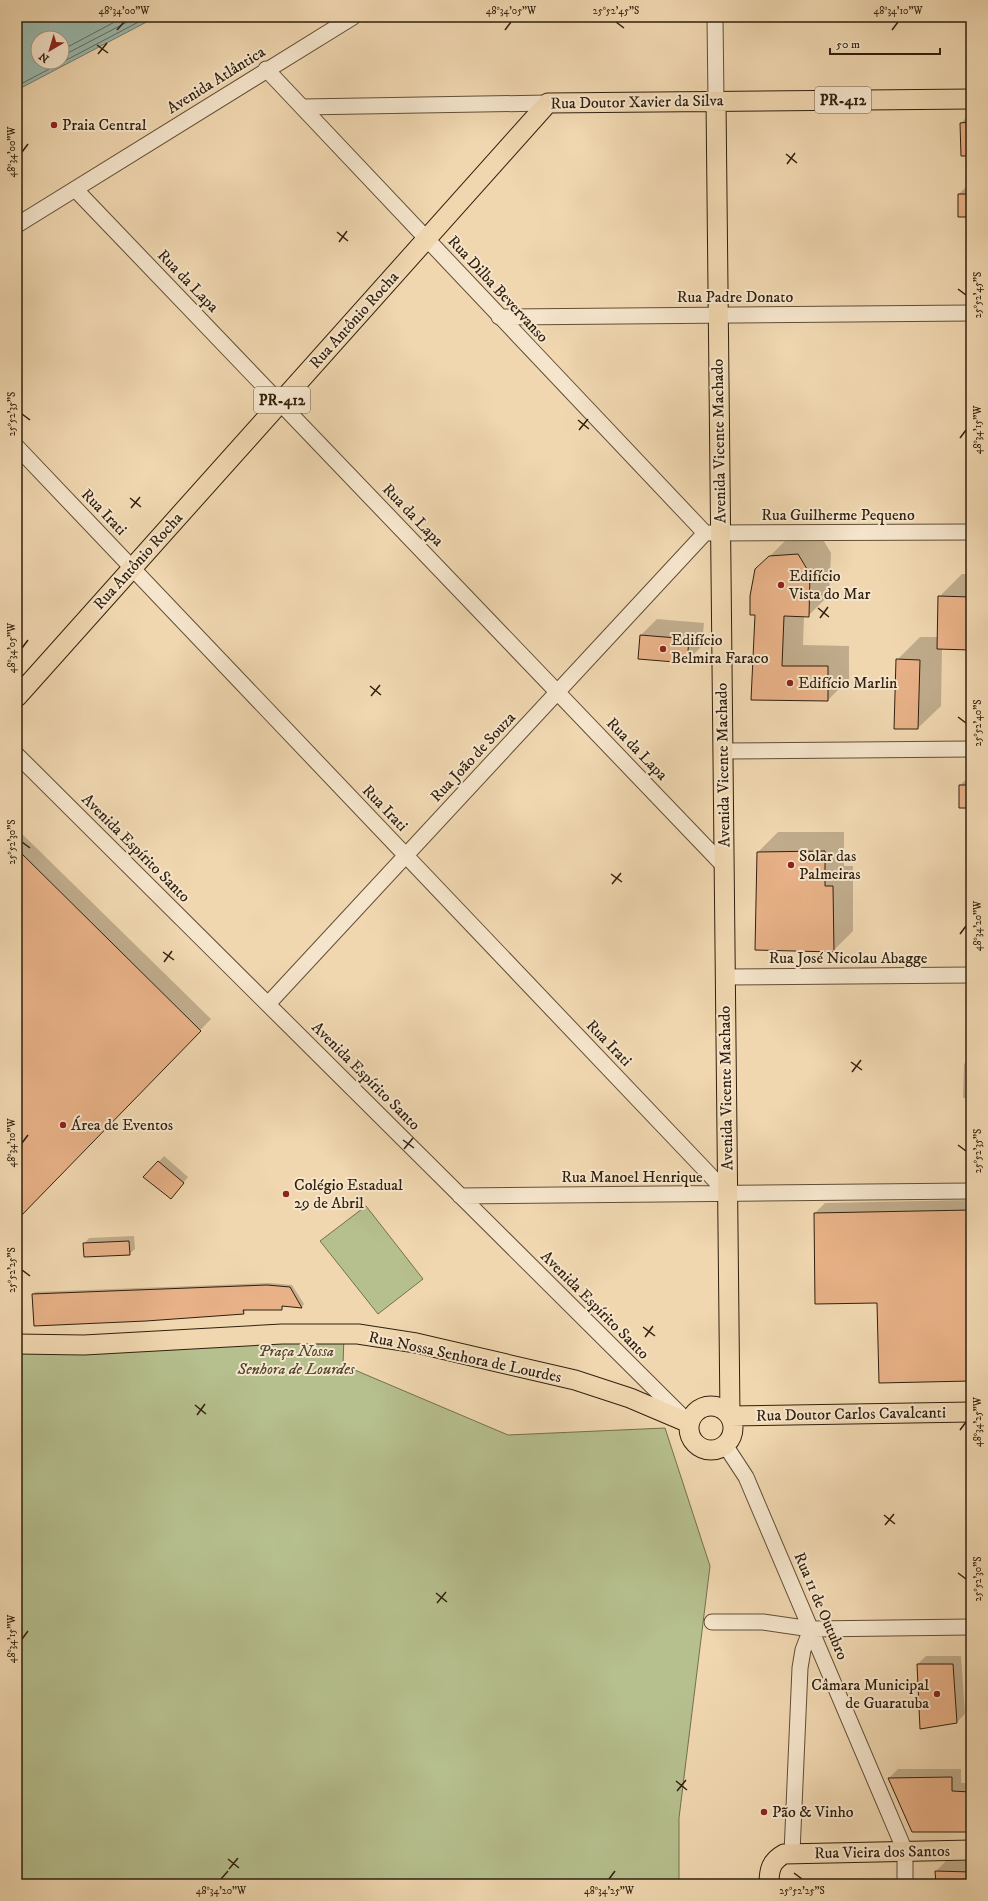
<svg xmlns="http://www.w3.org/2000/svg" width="988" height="1901" font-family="'IM FELL DW Pica',serif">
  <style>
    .green { fill: #b6bf8e; stroke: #74704e }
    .water { fill: #9ab9ae; stroke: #707c6e; fill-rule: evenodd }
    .shadow { fill: #0003 }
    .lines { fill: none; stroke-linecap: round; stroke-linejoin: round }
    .shore { stroke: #666c5e; stroke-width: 1 }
    .building { fill: #e8b187; stroke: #31200e }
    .minor-casing { stroke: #614e36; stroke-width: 17 }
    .major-casing { stroke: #31200e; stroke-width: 21 }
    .minor { stroke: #f5e5cc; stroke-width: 15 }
    .major { stroke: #f0d7b0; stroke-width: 19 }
    .ticks { fill: none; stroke: #31200e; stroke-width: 1.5 }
    .poi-dot { fill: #8f2418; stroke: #f5e5cc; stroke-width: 1.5 }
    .labels { text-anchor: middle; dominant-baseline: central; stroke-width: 4; stroke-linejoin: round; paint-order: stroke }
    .shield { fill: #f5e5cc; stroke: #6c5b47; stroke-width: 1 }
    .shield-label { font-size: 15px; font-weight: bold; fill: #31200e }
    .street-label { font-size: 16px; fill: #31200e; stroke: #f5e5cc }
    .poi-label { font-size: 16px; fill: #31200e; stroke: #f5e5cc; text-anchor: start }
    .park-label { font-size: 16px; font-style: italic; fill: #52482e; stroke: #f5e5cc }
    .neatline { fill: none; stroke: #31200e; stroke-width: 1.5 }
    .ticks-label { font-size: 10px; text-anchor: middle; fill: #31200e }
  </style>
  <rect width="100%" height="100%" fill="#f0d7b0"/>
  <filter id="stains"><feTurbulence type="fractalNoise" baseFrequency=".005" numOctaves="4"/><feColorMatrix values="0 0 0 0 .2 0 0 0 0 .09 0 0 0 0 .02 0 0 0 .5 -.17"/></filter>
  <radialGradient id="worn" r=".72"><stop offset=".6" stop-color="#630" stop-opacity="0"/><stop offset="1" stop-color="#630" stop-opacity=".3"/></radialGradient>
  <path class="green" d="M366 1206 423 1279 378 1314 320 1241Z
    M344 1335 343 1365 508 1435 665 1428 710 1566 679 1818V1884H17V1352Z"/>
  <path class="water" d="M17 17H156L17 90ZM38 38H62V62H38Z"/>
  <path class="shadow" d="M971 113V149H962L961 123Z
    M970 183H971V216L959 194Z
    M819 533 831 553 829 595 808 616H804L803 645 849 646V679L828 700 752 699 756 614V570L791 535Z
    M962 574H971V649L942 648 941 706 918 728 897 660 920 637H938L939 597Z
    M657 619 704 623 702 646 686 662 639 658 641 635Z
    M971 775V807L960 785Z
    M17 829 211 1019 17 1219Z
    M778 832H844V866H853V931L833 951 756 949 758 852Z
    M971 1057V1098H963L964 1064Z
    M164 1156 188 1177 176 1192 145 1177Z
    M971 1200V1380L878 1302 815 1213 825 1203Z
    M134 1236 135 1249 129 1254 84 1244 89 1238Z
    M270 1283 292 1285 304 1304 302 1307 284 1305 282 1309H246L244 1313 33 1294 35 1292Z
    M926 1656H961L965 1714 957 1722 918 1664Z
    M898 1769H961V1783H971V1831L889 1778Z
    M947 1860 971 1861V1884H929L937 1877 936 1871Z"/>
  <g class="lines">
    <path class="shore" d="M62 50 124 17
      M62 56 137 17
      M17 86 148 17"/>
  </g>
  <path class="building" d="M971 122V156H961L960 123Z
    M958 194H971V217H958Z
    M798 554 810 574 809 617 784 616 782 666H828V701L751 700 755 615H750V596L755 569 769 556Z
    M938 596 971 597V650L937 649Z
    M640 635 689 639 687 663 638 659Z
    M896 659 920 660 918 729H894Z
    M959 785H971V808H959Z
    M17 849 201 1031 17 1220Z
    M825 851V886H833L834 952 755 950 757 852Z
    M158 1161 184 1183 171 1199 143 1177Z
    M971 1210V1381L879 1383 877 1303 815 1304 814 1213Z
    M129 1241 130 1255 84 1257 83 1243Z
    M267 1285 290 1287 302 1308 282 1306V1310H243L244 1314 146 1321 34 1326 32 1294Z
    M917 1664H953L957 1723 920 1729Z
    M952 1777V1791L971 1792V1832H912L888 1778Z
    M935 1871 971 1872V1884H936Z"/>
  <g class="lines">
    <defs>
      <path id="minor" d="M715 17 716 101
        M266 69 705 533
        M303 107 548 103
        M75 189 724 866
        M17 225 353 17
        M499 317 971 313
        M17 447 728 1194
        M710 533 971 532
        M723 751 971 749
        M17 755 684 1418
        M725 977 971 975
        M268 1004 705 533
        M460 1196 971 1191
        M725 1445 746 1477 905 1851V1884
        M712 1622H763L811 1629 971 1627
        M792 1853 800 1668 803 1650 811 1629"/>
      <path id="major" d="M716 101 730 1416 971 1412
        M17 697 548 103 971 99
        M17 1344 84 1345 282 1334H358L416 1343 575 1380 630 1398 689 1423
        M689 1428a22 22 0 1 1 44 0a22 22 0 1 1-44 0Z
        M769 1884C769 1870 771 1861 784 1854L971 1850"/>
    </defs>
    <use href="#minor" class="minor-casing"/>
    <use href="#major" class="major-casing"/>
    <use href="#minor" class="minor"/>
    <use href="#major" class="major"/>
  </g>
  <path class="ticks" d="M616 22 624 28M117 30 124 22M505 30 511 22M892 30 898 22M97 45 108 53M98 54 107 43M22 152 28 144M786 154 797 163M787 164 795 153M337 232 348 241M339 242 347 231M958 289 966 295M22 414 30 420M578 420 589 429M579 430 588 419M960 438 966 430M130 498 141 507M131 508 140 497M818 608 829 617M820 618 828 607M22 648 28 640M370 686 381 695M371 696 380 685M958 717 966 723M22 842 30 848M611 874 622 882M612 884 621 873M960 934 966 926M163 952 174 960M164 962 172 951M851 1062 862 1070M852 1072 861 1060M403 1140 414 1148M22 1143 28 1135M958 1145 966 1151M404 1149 413 1138M22 1270 30 1276M643 1327 655 1336M645 1337 653 1326M195 1405 206 1414M197 1415 205 1404M960 1430 966 1422M884 1515 895 1524M885 1525 894 1514M958 1573 966 1579M436 1593 447 1602M437 1603 446 1592M22 1639 28 1631M676 1781 687 1790M677 1791 686 1780M228 1859 239 1868M229 1869 238 1858M794 1873 802 1879M221 1879 228 1871M609 1879 615 1871"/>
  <g class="poi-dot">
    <circle cx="54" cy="125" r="4"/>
    <circle cx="781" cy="585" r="4"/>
    <circle cx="663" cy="649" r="4"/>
    <circle cx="790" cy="683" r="4"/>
    <circle cx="791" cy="865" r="4"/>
    <circle cx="63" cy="1125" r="4"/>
    <circle cx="286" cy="1194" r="4"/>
    <circle cx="937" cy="1694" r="4"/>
    <circle cx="764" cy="1812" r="4"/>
  </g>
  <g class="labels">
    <g class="shield">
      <rect x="815" y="87" width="56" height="26" rx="3"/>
      <rect x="254" y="387" width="56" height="26" rx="3"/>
    </g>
    <g class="shield-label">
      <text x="843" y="100">PR-412</text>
      <text x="282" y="400">PR-412</text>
    </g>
    <g class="street-label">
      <text transform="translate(216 80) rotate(-32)">Avenida Atlântica</text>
      <text transform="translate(637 102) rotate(-1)">Rua Doutor Xavier da Silva</text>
      <text transform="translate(188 281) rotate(46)">Rua da Lapa</text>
      <text transform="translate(498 289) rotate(47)">Rua Dilba Bevervanso</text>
      <text x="735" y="297">Rua Padre Donato</text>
      <text transform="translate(354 320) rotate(-48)">Rua Antônio Rocha</text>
      <text transform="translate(719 441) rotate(-91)">Avenida Vicente Machado</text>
      <text transform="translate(104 512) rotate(46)">Rua Irati</text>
      <text transform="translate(413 515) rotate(46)">Rua da Lapa</text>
      <text x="838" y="515">Rua Guilherme Pequeno</text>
      <text transform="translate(138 561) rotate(-48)">Rua Antônio Rocha</text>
      <text transform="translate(637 749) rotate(46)">Rua da Lapa</text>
      <text transform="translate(473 757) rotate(-47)">Rua João de Souza</text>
      <text transform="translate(723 765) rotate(-91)">Avenida Vicente Machado</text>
      <text transform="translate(385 808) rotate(46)">Rua Irati</text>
      <text transform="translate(136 848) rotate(45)">Avenida Espírito Santo</text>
      <text x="848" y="958">Rua José Nicolau Abagge</text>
      <text transform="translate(609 1043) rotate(46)">Rua Irati</text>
      <text transform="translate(366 1076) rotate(45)">Avenida Espírito Santo</text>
      <text transform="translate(726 1088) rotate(-91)">Avenida Vicente Machado</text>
      <text x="632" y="1177">Rua Manoel Henrique</text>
      <text transform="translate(595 1305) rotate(45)">Avenida Espírito Santo</text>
      <text transform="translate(465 1357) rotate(12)">Rua Nossa Senhora de Lourdes</text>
      <text transform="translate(851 1414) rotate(-1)">Rua Doutor Carlos Cavalcanti</text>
      <text transform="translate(821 1606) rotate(67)">Rua 11 de Outubro</text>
      <text transform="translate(882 1852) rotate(-1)">Rua Vieira dos Santos</text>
    </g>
    <g class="poi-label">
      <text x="62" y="125">Praia Central</text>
      <text x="789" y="576">Edifício<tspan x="789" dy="18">Vista do Mar</tspan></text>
      <text x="671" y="640">Edifício<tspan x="671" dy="18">Belmira Faraco</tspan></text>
      <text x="798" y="683">Edifício Marlin</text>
      <text x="799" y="856">Solar das<tspan x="799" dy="18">Palmeiras</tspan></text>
      <text x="71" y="1125">Área de Eventos</text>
      <text x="294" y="1185">Colégio Estadual<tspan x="294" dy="18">29 de Abril</tspan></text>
      <text x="929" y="1685" text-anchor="end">Câmara Municipal<tspan x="929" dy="18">de Guaratuba</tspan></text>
      <text x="772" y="1812">Pão &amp; Vinho</text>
    </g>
    <g class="park-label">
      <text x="296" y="1351">Praça Nossa<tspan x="296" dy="18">Senhora de Lourdes</tspan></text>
    </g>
  </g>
  <rect width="988" height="1901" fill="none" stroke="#f0d7b0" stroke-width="44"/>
  <g transform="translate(50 50) rotate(218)"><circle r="19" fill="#f5e5cc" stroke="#a79680"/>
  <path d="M0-3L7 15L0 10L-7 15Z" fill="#8f2418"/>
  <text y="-6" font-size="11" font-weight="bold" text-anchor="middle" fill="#31200e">N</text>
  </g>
  <path d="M830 48v6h110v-6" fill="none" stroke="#31200e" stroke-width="2"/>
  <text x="836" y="48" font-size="12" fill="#31200e" stroke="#f5e5cc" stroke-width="3" paint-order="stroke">50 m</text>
  <rect x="22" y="22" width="944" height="1857" class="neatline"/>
  <g class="ticks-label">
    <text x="124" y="14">48°34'00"W</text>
    <text x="511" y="14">48°34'05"W</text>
    <text x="616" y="14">25°52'45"S</text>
    <text x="898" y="14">48°34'10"W</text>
    <text transform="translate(11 152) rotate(-90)" y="4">48°34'00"W</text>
    <text transform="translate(977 295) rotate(-90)" y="4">25°52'45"S</text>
    <text transform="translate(11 414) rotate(-90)" y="4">25°52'35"S</text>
    <text transform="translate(977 430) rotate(-90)" y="4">48°34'15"W</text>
    <text transform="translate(11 648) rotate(-90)" y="4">48°34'05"W</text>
    <text transform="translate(977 723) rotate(-90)" y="4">25°52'40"S</text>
    <text transform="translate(11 842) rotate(-90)" y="4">25°52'30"S</text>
    <text transform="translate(977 926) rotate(-90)" y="4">48°34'20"W</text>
    <text transform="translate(11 1143) rotate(-90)" y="4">48°34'10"W</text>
    <text transform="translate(977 1151) rotate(-90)" y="4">25°52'35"S</text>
    <text transform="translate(11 1270) rotate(-90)" y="4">25°52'25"S</text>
    <text transform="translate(977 1422) rotate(-90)" y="4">48°34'25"W</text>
    <text transform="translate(977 1579) rotate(-90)" y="4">25°52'30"S</text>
    <text transform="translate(11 1639) rotate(-90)" y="4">48°34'15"W</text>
    <text x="221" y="1894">48°34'20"W</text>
    <text x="609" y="1894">48°34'25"W</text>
    <text x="802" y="1894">25°52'25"S</text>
  </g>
  <rect width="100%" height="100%" filter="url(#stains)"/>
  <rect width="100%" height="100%" fill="url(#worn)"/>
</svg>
